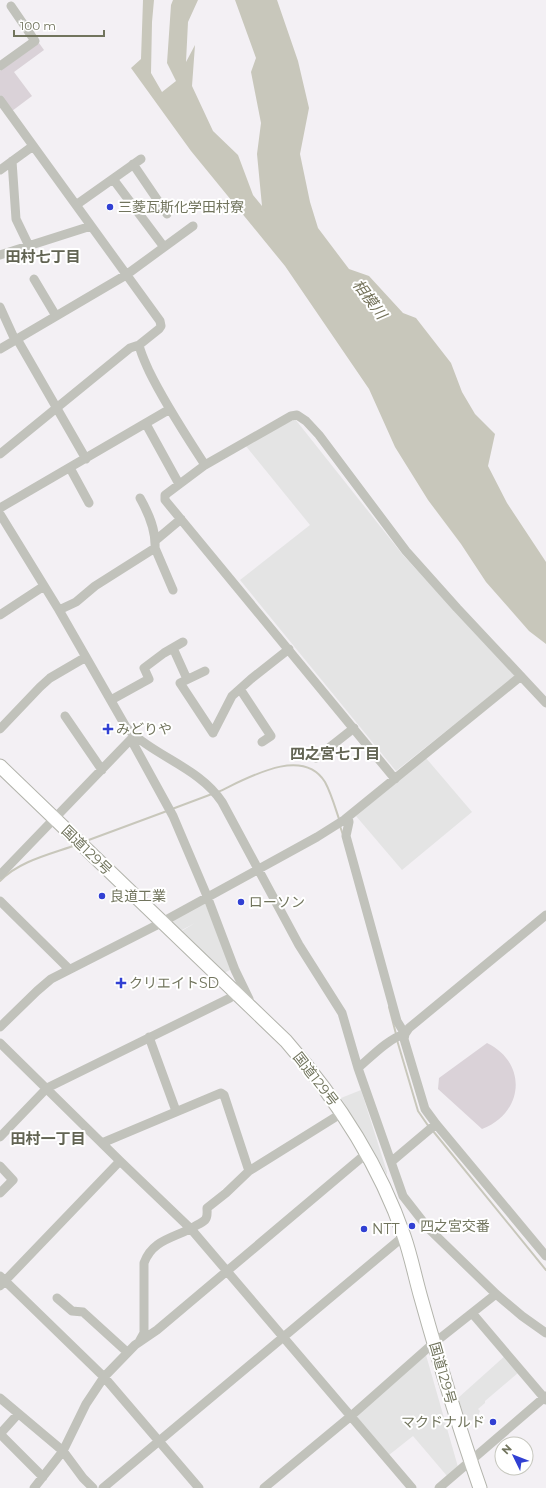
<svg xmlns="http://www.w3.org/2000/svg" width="546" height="1488" font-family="Montserrat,'Noto Sans JP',sans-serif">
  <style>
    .built { fill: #e4e4e4 }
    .green { fill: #dad2d8 }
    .water { fill: #c8c7bb }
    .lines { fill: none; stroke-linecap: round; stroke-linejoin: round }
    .stream { stroke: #c8c7bb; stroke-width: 2 }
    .highway-casing { stroke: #b3b4ac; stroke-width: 15 }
    .minor { stroke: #c1c2bb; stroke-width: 9 }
    .highway { stroke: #fff; stroke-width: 13 }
    .poi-dot { fill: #3140d3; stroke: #fff; stroke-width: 1.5 }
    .labels { text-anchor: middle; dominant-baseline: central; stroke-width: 4; stroke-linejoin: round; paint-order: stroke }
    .poi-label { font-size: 14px; fill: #71745d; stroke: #fff; text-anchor: start }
    .street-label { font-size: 14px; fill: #71745d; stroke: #fff }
    .neighbourhood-label { font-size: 15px; font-weight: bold; fill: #626453; stroke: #fff }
    .water-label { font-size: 15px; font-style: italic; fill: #76745c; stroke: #fff }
  </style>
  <rect width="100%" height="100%" fill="#f3f0f4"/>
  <path class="built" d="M295 419 403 555 515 676 396 771 240 580 310 525 245 445Z
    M426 758 472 812 402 870 356 816Z
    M204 901 232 969 224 973 180 932 195 923 180 931 169 920Z
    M361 1090 387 1172V1175L374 1152 341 1098Z
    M426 1355 458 1467 447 1476 413 1436 389 1455 356 1416Z
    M506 1355 519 1372 485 1401V1403L478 1409 480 1411 478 1416 469 1422H466L458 1398Z"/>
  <path class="green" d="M39 43 44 50 14 72 32 96 12 111 0 95V71Z
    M487 1043C528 1063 524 1113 482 1129L438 1089 439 1078Z"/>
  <path class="water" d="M143 0H154L152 22 151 73 162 92 176 81 167 63 171 5 173 0H198L188 22 186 62 195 45 192 86 213 131 238 155 253 195 262 206 257 154 261 123 251 72 256 58 235 0H277L298 61 309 108 300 154 310 202 318 228 349 269 369 276 403 313 416 318 451 363 462 392 475 414 495 434 488 466 507 503 546 562V644L529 631 486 582 461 544 428 500 395 447 369 389 285 266 191 151 131 68 141 59Z"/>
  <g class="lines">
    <path class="stream" d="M218 792C246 779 302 745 325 782 331 793 335 807 339 819
      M172 809 212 794
      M340 826 343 835
      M86 841 167 811
      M0 881C19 861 51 854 76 845
      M389 1007 396 1034
      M397 1040 418 1111 429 1127
      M433 1131 546 1270"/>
    <defs>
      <path id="highway" d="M0 766 286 1041C336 1098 379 1164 404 1236 411 1256 415 1277 421 1298 439 1362 458 1425 480 1488"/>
    </defs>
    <use href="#highway" class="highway-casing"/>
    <path class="minor" d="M0 66 35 41 11 6
      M0 100 160 321 161 326 159 329 139 345C141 354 145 362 149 371 165 404 185 434 205 465
      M12 161 16 219 29 246
      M133 164 167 214
      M0 170 33 146
      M113 179 164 247
      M76 205 141 159
      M0 255 91 226
      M34 279 56 316
      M0 307 15 340
      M17 339 86 459
      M0 349 126 275 193 226
      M146 424 179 484
      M0 454 130 348 139 345
      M70 468 89 503
      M0 508 170 409
      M0 514 59 610 126 727C154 757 199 767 222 802L299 945 342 1013 358 1068 403 1196 428 1228 496 1294 522 1316 546 1333
      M156 540 181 519
      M155 548 173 590
      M59 610 76 602 95 586 155 548C156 530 149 514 140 498
      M0 615 44 586
      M173 648 187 679
      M205 671 180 683 213 733
      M240 689 271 736 262 742
      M111 700 149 679 144 668 164 653 183 642
      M65 716 102 770
      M0 729 40 687 50 678 86 657
      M213 733 232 696 251 679 289 649
      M134 736V745L173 816 207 896 235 970 249 999 246 1003
      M316 758 354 728
      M395 779 165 500V495L205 465 291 416 297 415 306 421 319 435 406 551 457 608 546 703
      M348 817 349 822 346 836 397 1021 405 1034
      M0 875 134 736
      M0 901 69 969
      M546 915 409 1028 405 1034 404 1039 425 1109 436 1124 546 1256
      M0 1027 37 991 51 979 155 926 317 837 344 820 521 676
      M149 1037 176 1111
      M0 1043 120 1161 191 1229 412 1488
      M358 1068C371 1057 389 1038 405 1034
      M0 1137 47 1088 230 998
      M102 1143 221 1093 224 1095 249 1171 226 1193 207 1208C207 1212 208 1217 205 1220 203 1222 199 1224 197 1225 177 1238 153 1238 144 1263V1333L139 1342
      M391 1162 436 1124
      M0 1166 13 1180 0 1193
      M249 1171 342 1113
      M0 1276 104 1377 199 1488
      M0 1286 120 1161
      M57 1298 72 1311 83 1312 127 1352
      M472 1313 546 1400
      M0 1398 63 1451 83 1478 93 1488
      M0 1434 43 1477
      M0 1434 18 1414
      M34 1488 63 1451 86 1404 104 1377 135 1345 157 1330 367 1153
      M103 1488 398 1241
      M264 1488 351 1416 429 1347 496 1294
      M439 1488 546 1396"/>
    <use href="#highway" class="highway"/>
  </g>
  <g class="poi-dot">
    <circle cx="110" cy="207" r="4"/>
    <path d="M106 723h4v4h4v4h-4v4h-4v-4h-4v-4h4z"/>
    <circle cx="102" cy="896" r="4"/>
    <circle cx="241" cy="902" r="4"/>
    <path d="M119 977h4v4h4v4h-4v4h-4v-4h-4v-4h4z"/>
    <circle cx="412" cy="1226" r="4"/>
    <circle cx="364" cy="1229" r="4"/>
    <circle cx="493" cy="1422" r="4"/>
  </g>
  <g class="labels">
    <g class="poi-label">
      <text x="118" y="207">三菱瓦斯化学田村寮</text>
      <text x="116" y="729">みどりや</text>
      <text x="110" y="896">良道工業</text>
      <text x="249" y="902">ローソン</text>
      <text x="129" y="983">クリエイトSD</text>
      <text x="420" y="1226">四之宮交番</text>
      <text x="372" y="1229">NTT</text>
      <text x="485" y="1422" text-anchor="end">マクドナルド</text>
    </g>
    <g class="street-label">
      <text transform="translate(87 850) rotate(44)">国道129号</text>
      <text transform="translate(316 1079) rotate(52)">国道129号</text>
      <text transform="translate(443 1373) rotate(74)">国道129号</text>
    </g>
    <g class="neighbourhood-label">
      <text x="43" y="256">田村七丁目</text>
      <text x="335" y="753">四之宮七丁目</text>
      <text x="48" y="1138">田村一丁目</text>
    </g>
    <g class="water-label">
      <text transform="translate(370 299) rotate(53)">相模川</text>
    </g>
  </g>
  <g transform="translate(514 1456) rotate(313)"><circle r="19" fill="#ffffff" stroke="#c6c7be"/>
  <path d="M0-3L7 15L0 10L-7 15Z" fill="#3140d3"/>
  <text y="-6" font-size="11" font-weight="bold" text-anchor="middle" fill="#71745d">N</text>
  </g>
  <path d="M14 30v6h90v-6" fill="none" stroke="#71745d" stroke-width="2"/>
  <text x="20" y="30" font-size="12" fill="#71745d" stroke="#ffffff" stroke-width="3" paint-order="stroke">100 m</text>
</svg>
